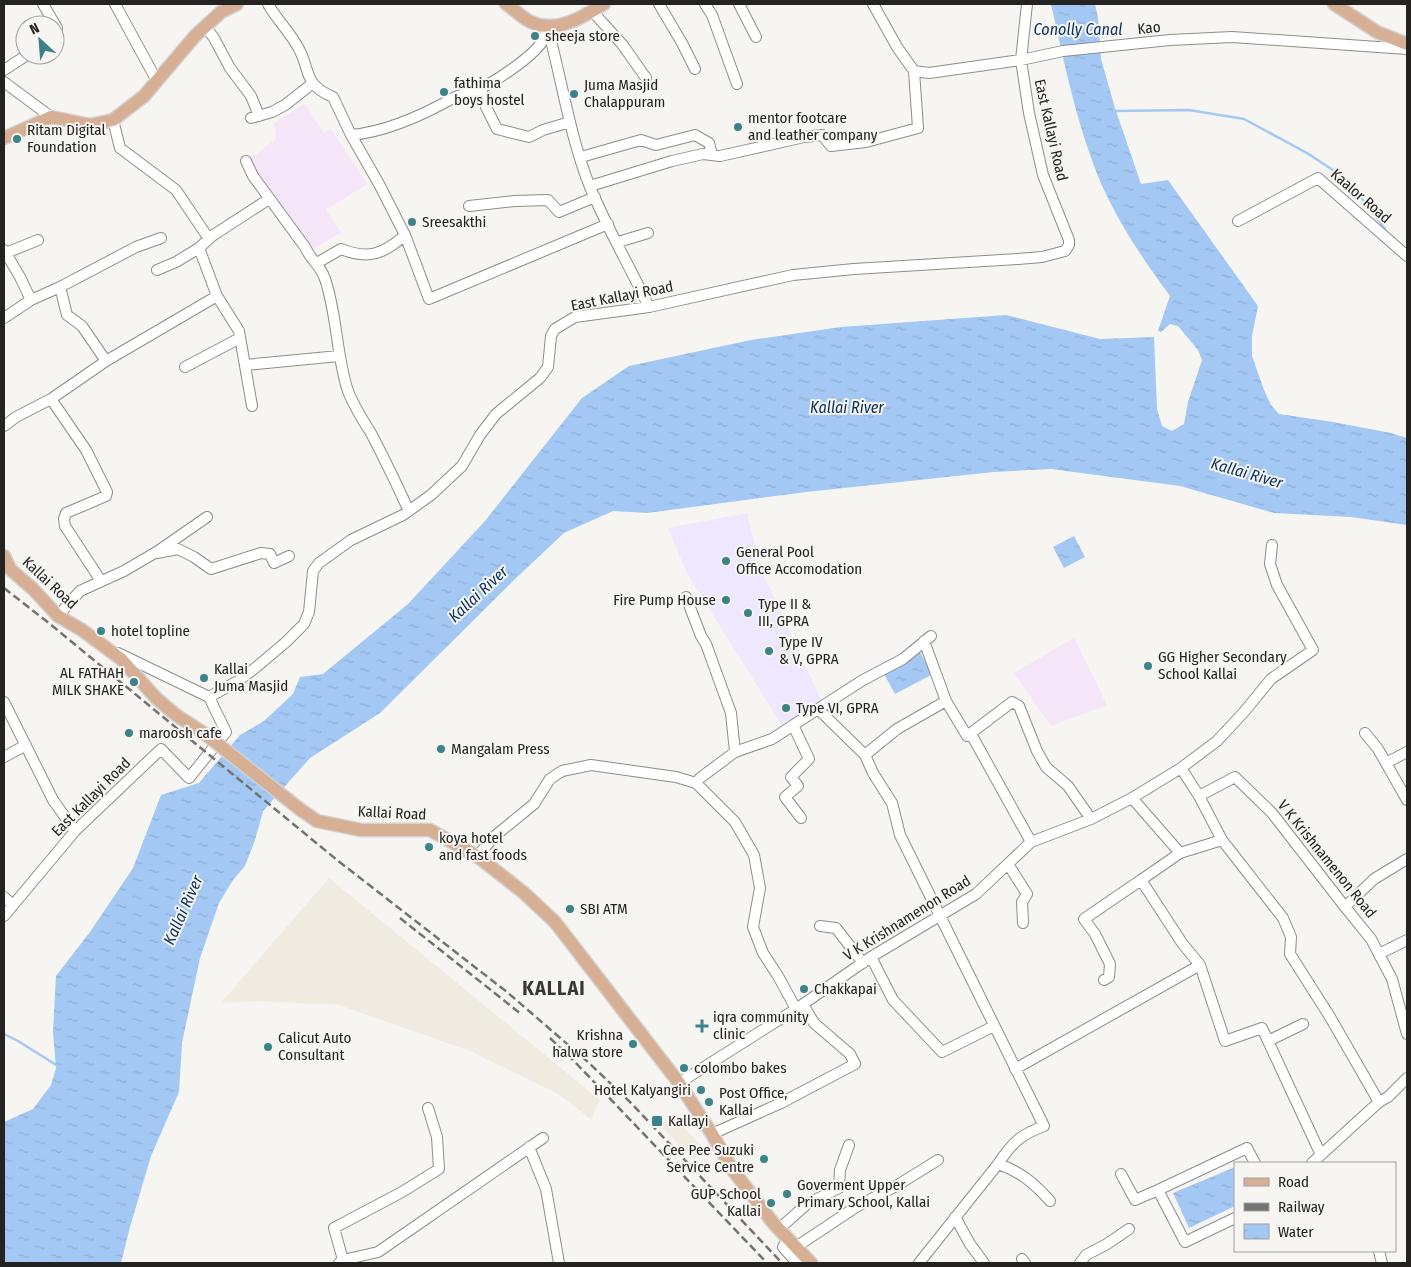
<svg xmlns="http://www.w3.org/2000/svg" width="1411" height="1267" font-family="'Fira Sans Condensed',sans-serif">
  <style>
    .commercial { fill: #eee7fd }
    .built { fill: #efebe0 }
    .education { fill: #f5e5f8 }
    .water { fill: url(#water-ripples) }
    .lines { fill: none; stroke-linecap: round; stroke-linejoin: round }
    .stream { stroke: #a4c8f4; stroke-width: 2.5 }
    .minor-casing { stroke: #8e8d8a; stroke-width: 12 }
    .major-casing { stroke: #d3d3d3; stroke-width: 15 }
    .minor { stroke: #fff; stroke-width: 10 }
    .major { stroke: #d7af95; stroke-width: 12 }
    .rail { stroke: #747371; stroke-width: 2.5; stroke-dasharray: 8 4; stroke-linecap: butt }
    .major-bridge-casing { stroke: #d3d3d3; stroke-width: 15; stroke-linecap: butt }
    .major-bridge { stroke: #d7af95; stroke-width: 12 }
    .poi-dot { fill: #3b8389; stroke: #f6f5f2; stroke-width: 2 }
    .labels { text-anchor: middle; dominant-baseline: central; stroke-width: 4; stroke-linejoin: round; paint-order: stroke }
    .street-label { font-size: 15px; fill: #242322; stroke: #f6f5f2 }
    .poi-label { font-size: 15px; fill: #242322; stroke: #f6f5f2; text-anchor: start }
    .water-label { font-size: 16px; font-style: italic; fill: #05305d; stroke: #f6f5f2 }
    .district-label { font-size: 20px; font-weight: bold; letter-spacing: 1px; fill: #393835; stroke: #f6f5f2 }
  </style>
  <defs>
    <pattern id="water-ripples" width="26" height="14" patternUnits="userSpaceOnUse" patternTransform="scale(1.25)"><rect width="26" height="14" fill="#a4c8f4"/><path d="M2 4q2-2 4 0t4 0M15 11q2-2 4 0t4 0" fill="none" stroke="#8dacd1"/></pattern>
  </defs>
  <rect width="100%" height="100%" fill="#f6f5f2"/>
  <path class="commercial" d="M747 513 760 567 822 702 783 727 687 573 668 528Z"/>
  <path class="built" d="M329 878 600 1100 591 1119 558 1094 470 1051 339 1005 257 1001 221 1003Z
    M672 1116 705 1149 694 1160 660 1126Z"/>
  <path class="education" d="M305 104 324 133 331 129 367 184 326 210 341 233 311 250 247 161 276 139 274 123Z
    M1074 638 1107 705 1051 726 1014 673Z"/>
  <path class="water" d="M1051 4H1095L1098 18 1101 59 1115 108 1141 184 1168 180 1258 306 1252 336V356L1264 390 1271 405 1279 414 1333 422 1391 433 1407 438V525L1351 517 1274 513 1180 486 1051 469 994 472 806 492 647 513 613 511 564 533 514 580 380 713 310 758 263 811 255 840 245 866 233 880 219 903 200 958 182 1043 179 1092 151 1156 130 1227 121 1263H4V1122L33 1109 51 1085 56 1068 53 1032 56 976 90 932 133 868 161 795 199 783 240 735 264 721 293 694 300 677 323 674 408 604 485 521 582 398 629 366 751 340 841 327 1006 315 1100 339 1154 337 1157 409 1162 426 1172 431 1184 424 1188 402 1202 360 1198 350 1178 326 1170 324 1161 332 1158 331 1170 296C1140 255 1110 211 1093 163 1074 112 1063 57 1051 4Z
    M1074 536 1085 557 1064 568 1053 547Z
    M919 651 933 674 895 694 883 672Z
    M1235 1167V1206L1189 1228 1173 1193Z"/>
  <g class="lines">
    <path class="stream" d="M1114 111 1189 110 1244 119 1307 153 1348 180 1385 229
      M4 1034 18 1041 58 1066"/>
    <defs>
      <path id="minor" d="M43 4 57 28 55 34
        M115 4 157 81
        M268 4C277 20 290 32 299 49 311 72 303 84 333 97L351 135C385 132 425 114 455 97 462 94 470 93 477 90 495 82 531 58 542 42 545 39 546 32 547 28
        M659 4 682 43 695 69
        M705 4 712 15 737 84
        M739 4 756 37
        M873 4 897 47 914 71 929 73 1021 60 1063 51 1170 40 1232 37 1407 49
        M592 11 622 44 646 78
        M205 26 214 38 230 68 251 96 259 116
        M548 29C562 81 570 137 590 187 607 228 630 267 649 307
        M4 70 27 55
        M4 82 51 117
        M481 88 486 107 497 129 529 137 543 130 570 122
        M251 118 272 112 285 105 313 83
        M113 120 120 148 176 190 209 239
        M581 157 641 140 656 145 695 135 709 143 712 155
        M246 161 253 176 305 247C311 261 320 264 325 279 337 314 336 352 347 388 352 404 363 420 372 435 385 460 397 485 409 511
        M590 186 672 161 703 154 720 156 804 137 822 135 831 146 866 142 918 128 914 71
        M469 206 515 201 548 200 559 212 595 197
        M1238 221 1318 178 1407 256
        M405 235 429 299 608 224
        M618 242 648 233
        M199 248 217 296 239 331 252 406
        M4 250 20 277 31 300
        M6 253 38 240
        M317 263 341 249C368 260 384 254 405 235L379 184 351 135
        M157 270 176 262 199 248 212 236 269 199
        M4 318 31 300 60 287
        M106 361 82 326 67 315 60 287 136 247 161 238
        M245 365 339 356
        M185 367 240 338
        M51 399 86 450 107 492 106 496 66 513 64 519 65 526 101 581
        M4 426 16 417 51 399 106 361 217 296
        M157 553 178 549 194 557 211 569 261 553 270 554 274 563 289 556
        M686 597 701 636 706 644 731 713 735 752
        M58 616 80 591 124 571 158 551 207 517
        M924 641 946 701
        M118 653 209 697
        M209 697 238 681 254 669 286 642 304 624 309 612 313 571 319 563 351 540 403 515 431 495 462 466 480 435 496 414 540 378 548 367 551 336 555 329 575 317 649 307 793 275 854 269 1018 259 1042 257 1065 251 1069 245V240L1043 175 1029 113 1021 60 1027 4
        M4 702 53 800 75 831
        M818 709 863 680 903 659 931 636
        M793 725 809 759 791 777 798 786 785 797 801 818
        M1365 733 1378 749 1407 800
        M971 734 1031 842
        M865 755 873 773 892 803 900 835 1044 1126C1020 1135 1012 1143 998 1164
        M4 757 26 745
        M1386 763 1407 752
        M1181 768 1217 741 1244 712 1271 679 1313 650 1277 585 1270 564 1272 545
        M696 783 735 822 754 855 760 888 753 927 763 953 778 976 796 1009
        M1199 796 1222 840 1283 918 1291 937 1290 954 1330 1017 1379 1102 1312 1163
        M1132 798 1180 853 1141 880 1182 943 1200 965 1225 1041 1262 1028 1321 1155
        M1180 853 1222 840
        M477 856 496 835 534 804 550 779 562 771 591 765 676 777 696 783 700 778 735 752 772 739 818 709 865 755 897 729 946 701 967 736 1012 702 1019 706 1037 751 1046 767 1068 786 1091 819
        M1008 864 1027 894 1022 902 1023 923
        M4 897 13 905
        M1345 907 1374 879 1407 859
        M4 916 75 831 161 749 189 778 226 732 209 697
        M820 926 836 928 863 963
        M1379 954 1407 940
        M871 957 893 1000 942 1052 994 1026
        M1104 980 1109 977 1110 964 1095 934 1084 919 1141 880
        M1268 1041 1303 1024
        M1015 1069 1200 965
        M679 1083 796 1009 871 957 976 894 1031 842 1091 819 1132 798 1181 768 1199 796 1235 777 1272 813 1345 907 1371 939 1392 979 1407 1034
        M1379 1102 1388 1097 1407 1078
        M712 1134 781 1103 855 1064 850 1054 814 1023 803 1004
        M529 1147 546 1189 559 1263
        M1121 1174 1135 1200 1158 1190 1185 1242 1235 1218
        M1158 1190 1247 1148 1255 1163
        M955 1217 970 1244 984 1263
        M779 1229 807 1204 839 1188 840 1170 849 1145
        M788 1238 783 1247 797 1263
        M796 1247 856 1207 896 1186 938 1160
        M1379 1251 1382 1263
        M1022 1259 1025 1263
        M339 1263 343 1260 334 1228 402 1192 439 1169 437 1137 428 1108
        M345 1263 343 1260 378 1252 543 1138
        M919 1263 998 1164C1020 1171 1035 1184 1050 1201
        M1080 1263 1086 1255 1107 1244 1129 1229"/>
      <path id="major" d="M506 4C514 9 522 18 531 22 556 34 583 17 604 4
        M1334 4 1377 32 1407 44
        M4 138 51 117 90 125 113 120 144 96 195 36 221 12 237 4
        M4 556 10 569 33 589 58 616 82 630 121 659 156 698 176 715 205 734
        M301 810 317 821 361 830H430L477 856 524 893 555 922 679 1083 712 1134 732 1169 774 1224 811 1263"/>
    </defs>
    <use href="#minor" class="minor-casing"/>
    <use href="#major" class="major-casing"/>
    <use href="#minor" class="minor"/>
    <use href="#major" class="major"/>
    <path class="rail" d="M4 588 50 624 337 860 507 992 588 1062 631 1103 782 1263
      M400 918 521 1014
      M550 1038 574 1061 767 1263"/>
    <defs>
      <path id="major-bridge" d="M205 734 301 810"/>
    </defs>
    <use href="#major-bridge" class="major-bridge-casing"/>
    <use href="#major-bridge" class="major-bridge"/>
  </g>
  <g class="poi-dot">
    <circle cx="535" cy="36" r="5"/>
    <circle cx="444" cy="92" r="5"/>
    <circle cx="574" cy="94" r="5"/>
    <circle cx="738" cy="127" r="5"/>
    <circle cx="17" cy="139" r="5"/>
    <circle cx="412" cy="222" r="5"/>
    <circle cx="726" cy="561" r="5"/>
    <circle cx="726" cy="600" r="5"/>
    <circle cx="748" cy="613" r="5"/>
    <circle cx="101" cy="631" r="5"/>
    <circle cx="769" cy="651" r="5"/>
    <circle cx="1148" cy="666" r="5"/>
    <circle cx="204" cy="678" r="5"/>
    <circle cx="134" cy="682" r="5"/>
    <circle cx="786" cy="708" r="5"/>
    <circle cx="129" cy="733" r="5"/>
    <circle cx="441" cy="749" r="5"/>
    <circle cx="429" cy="847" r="5"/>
    <circle cx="570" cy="909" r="5"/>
    <circle cx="804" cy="989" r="5"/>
    <path d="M699.5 1018.5h5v5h5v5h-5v5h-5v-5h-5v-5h5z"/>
    <circle cx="633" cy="1044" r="5"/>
    <circle cx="268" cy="1047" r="5"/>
    <circle cx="684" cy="1068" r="5"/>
    <circle cx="701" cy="1090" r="5"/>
    <circle cx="709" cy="1102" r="5"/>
    <rect x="651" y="1115" width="12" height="12" rx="2.5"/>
    <circle cx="764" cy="1159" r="5"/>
    <circle cx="787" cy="1194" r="5"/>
    <circle cx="771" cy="1203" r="5"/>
  </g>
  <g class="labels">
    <g class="street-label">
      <text transform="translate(1149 28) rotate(-6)">Kao</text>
      <text transform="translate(1051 130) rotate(77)">East Kallayi Road</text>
      <text transform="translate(1361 196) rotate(41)">Kaalor Road</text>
      <text transform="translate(622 296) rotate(-11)">East Kallayi Road</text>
      <text transform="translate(50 583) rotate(43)">Kallai Road</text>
      <text transform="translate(91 797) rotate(-45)">East Kallayi Road</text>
      <text transform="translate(392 813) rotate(3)">Kallai Road</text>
      <text transform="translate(1327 859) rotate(51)">V K Krishnamenon Road</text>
      <text transform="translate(907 918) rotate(-32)">V K Krishnamenon Road</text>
    </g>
    <g class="poi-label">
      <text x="545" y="36">sheeja store</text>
      <text x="454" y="83">fathima<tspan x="454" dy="17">boys hostel</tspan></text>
      <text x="584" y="85">Juma Masjid<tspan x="584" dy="17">Chalappuram</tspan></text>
      <text x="748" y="118">mentor footcare<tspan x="748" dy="17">and leather company</tspan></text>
      <text x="27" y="130">Ritam Digital<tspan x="27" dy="17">Foundation</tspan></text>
      <text x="422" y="222">Sreesakthi</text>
      <text x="736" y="552">General Pool<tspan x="736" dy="17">Office Accomodation</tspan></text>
      <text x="716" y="600" text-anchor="end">Fire Pump House</text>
      <text x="758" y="604">Type II &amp;<tspan x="758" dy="17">III, GPRA</tspan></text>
      <text x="111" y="631">hotel topline</text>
      <text x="779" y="642">Type IV<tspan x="779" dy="17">&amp; V, GPRA</tspan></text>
      <text x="1158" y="657">GG Higher Secondary<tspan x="1158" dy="17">School Kallai</tspan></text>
      <text x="214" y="669">Kallai<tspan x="214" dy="17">Juma Masjid</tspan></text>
      <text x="124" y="673" text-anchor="end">AL FATHAH<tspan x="124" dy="17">MILK SHAKE</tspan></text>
      <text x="796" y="708">Type VI, GPRA</text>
      <text x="139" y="733">maroosh cafe</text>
      <text x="451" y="749">Mangalam Press</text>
      <text x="439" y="838">koya hotel<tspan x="439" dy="17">and fast foods</tspan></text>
      <text x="580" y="909">SBI ATM</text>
      <text x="814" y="989">Chakkapai</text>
      <text x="713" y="1017">iqra community<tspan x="713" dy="17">clinic</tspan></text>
      <text x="623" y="1035" text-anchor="end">Krishna<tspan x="623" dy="17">halwa store</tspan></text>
      <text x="278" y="1038">Calicut Auto<tspan x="278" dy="17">Consultant</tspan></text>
      <text x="694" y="1068">colombo bakes</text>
      <text x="691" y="1090" text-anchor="end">Hotel Kalyangiri</text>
      <text x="719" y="1093">Post Office,<tspan x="719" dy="17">Kallai</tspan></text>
      <text x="668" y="1121">Kallayi</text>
      <text x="754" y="1150" text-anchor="end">Cee Pee Suzuki<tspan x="754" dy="17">Service Centre</tspan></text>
      <text x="797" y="1185">Goverment Upper<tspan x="797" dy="17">Primary School, Kallai</tspan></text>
      <text x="761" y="1194" text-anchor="end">GUP School<tspan x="761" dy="17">Kallai</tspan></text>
    </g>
    <g class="water-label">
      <text x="1078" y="29">Conolly Canal</text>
      <text x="847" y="407">Kallai River</text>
      <text transform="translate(1247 473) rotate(16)">Kallai River</text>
      <text transform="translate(478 594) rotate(-43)">Kallai River</text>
      <text transform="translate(183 910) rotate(-66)">Kallai River</text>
    </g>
    <g class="district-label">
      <text x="554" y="988">KALLAI</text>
    </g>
  </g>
  <rect width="1411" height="1267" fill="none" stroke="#242322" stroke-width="10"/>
  <rect x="1234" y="1162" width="162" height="90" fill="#f6f5f2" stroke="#a2a19f"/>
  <rect x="1244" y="1178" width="25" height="8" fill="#d7af95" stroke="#a2a19f"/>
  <text x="1278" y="1187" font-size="15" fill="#242322">Road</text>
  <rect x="1244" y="1203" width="25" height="8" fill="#747371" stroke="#a2a19f"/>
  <text x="1278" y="1212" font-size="15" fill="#242322">Railway</text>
  <rect x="1244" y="1224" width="25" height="15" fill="url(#water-ripples)" stroke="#a2a19f"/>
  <text x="1278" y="1237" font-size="15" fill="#242322">Water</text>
  <g transform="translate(40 40) rotate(334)"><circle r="24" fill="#f6f5f2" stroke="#a2a19f"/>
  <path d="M0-4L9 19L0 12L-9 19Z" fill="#3b8389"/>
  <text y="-8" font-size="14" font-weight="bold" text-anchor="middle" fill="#242322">N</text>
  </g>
</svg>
